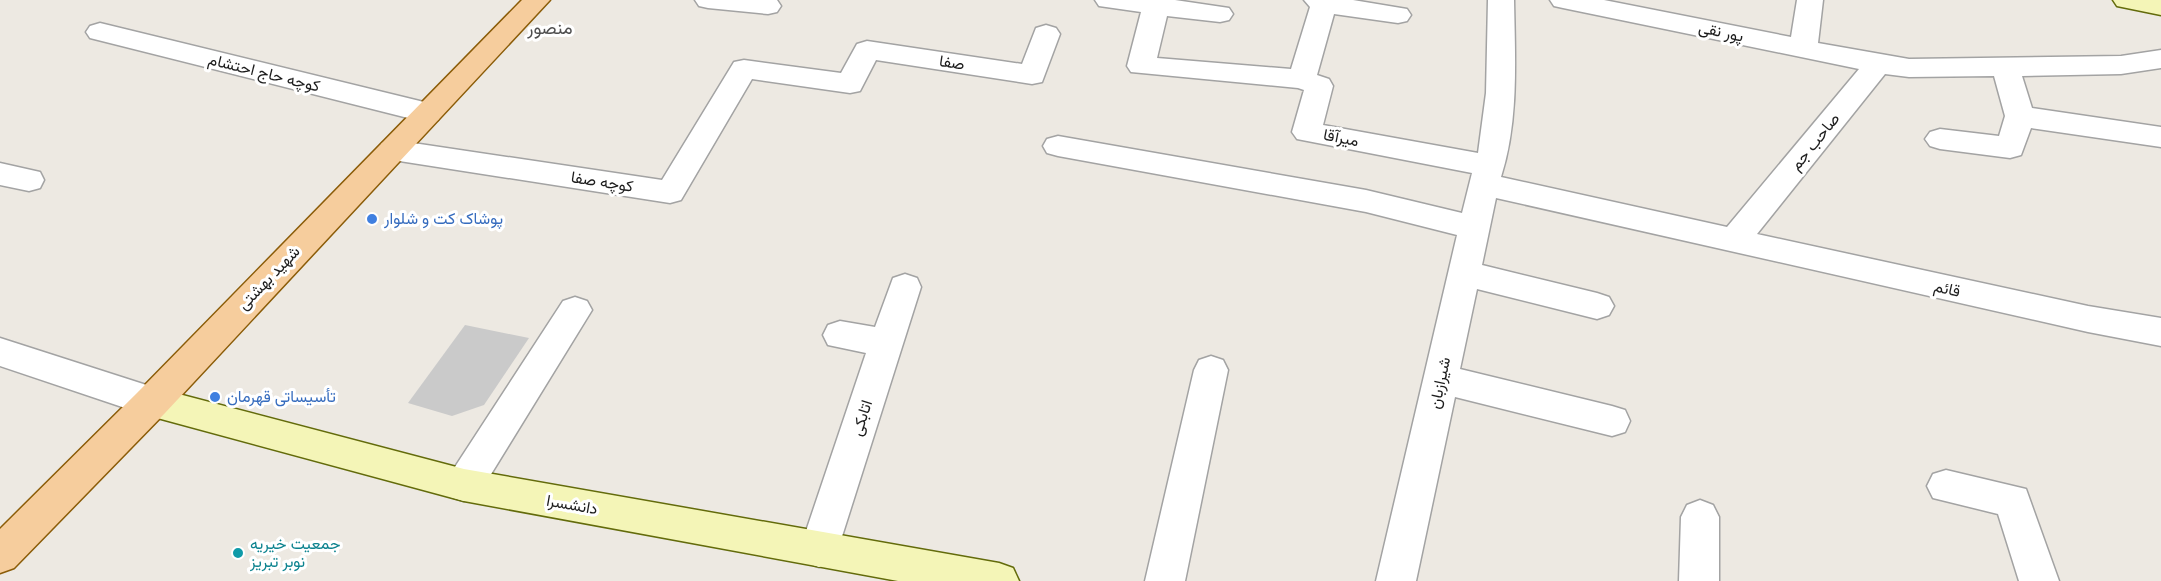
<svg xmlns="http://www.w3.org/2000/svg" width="2161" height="581" font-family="'Nunito Sans',Vazirmatn,sans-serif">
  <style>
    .religious { fill: #cacaca }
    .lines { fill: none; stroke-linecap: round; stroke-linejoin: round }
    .street-casing { stroke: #a3a3a3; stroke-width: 3 }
    .secondary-casing { stroke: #636b0b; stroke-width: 3 }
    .primary-casing { stroke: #8b5c08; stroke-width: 3 }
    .street { fill: #fff; fill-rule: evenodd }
    .secondary { fill: #f4f5b7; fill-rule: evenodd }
    .primary { fill: #f6cd9d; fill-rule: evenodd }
    .shop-dot { fill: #3f7fe0; stroke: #fff; stroke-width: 2 }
    .culture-dot { fill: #0f9aa8; stroke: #fff; stroke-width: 2 }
    .labels { text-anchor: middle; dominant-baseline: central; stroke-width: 6; stroke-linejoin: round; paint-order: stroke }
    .street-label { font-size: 16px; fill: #1c1c1c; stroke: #fff }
    .shop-label { font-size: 16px; fill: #366cbe; stroke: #fff; text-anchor: start }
    .culture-label { font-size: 16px; fill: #0d838f; stroke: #fff; text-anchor: start }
    .neighbourhood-label { font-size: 18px; fill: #4f4f4f; stroke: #fff }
  </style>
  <rect width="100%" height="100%" fill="#ede9e2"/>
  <path class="religious" d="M465 325 529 338 484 405 452 416 408 403Z"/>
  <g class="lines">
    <defs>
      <path id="street" d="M695 0H777L781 6 777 12 768 14 708 8 699 6Z
        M1095 0H1175L1229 8 1233 14 1229 20 1220 22 1167 16 1157 58 1291 69 1310 7 1304 0H1353L1407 9 1411 15 1407 21 1398 23 1334 14 1317 75 1329 79 1333 86 1323 125 1478 153 1486 93 1488 0H1514C1515 59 1519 121 1501 177L1727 227 1859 69 1563 8 1554 6 1550 0H1604L1791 37 1797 0H1823L1818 43 1909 59 2121 56 2161 50V68L2121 74 2022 76 2032 108 2161 127V147L2031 128 2021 155 2010 158 1940 149 1930 146 1925 139 1930 132 1940 129 1999 136 2005 116 1994 76 1909 77 1885 74 1757 234 2088 306 2161 318V346L2088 332 1496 198 1482 265 1597 293 1609 297 1614 306 1609 315 1597 319 1477 289 1460 369 1612 406 1625 410 1630 421 1625 432 1612 436 1455 397 1416 581H1376L1457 235 1366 212 1058 156 1047 153 1043 146 1047 139 1058 136 1366 190 1462 213 1472 173 1297 139 1292 132 1304 90 1298 88 1131 72 1127 66 1141 12 1099 6Z
        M100 23 428 103 438 106 442 113 438 120 428 123 90 38 86 32 90 26Z
        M1046 25 1056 28 1060 34 1042 82 1032 84 876 60 860 91 850 93 752 79 681 200 670 203 393 160 382 157 378 150 382 143 393 140 662 180 734 62 744 60 841 73 857 44 867 41 1022 64 1036 28Z
        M0 163 40 172 44 180 40 188 29 191 0 185Z
        M905 274 917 278 921 287 838 549 833 562 819 567 805 562 800 549 866 353 828 345 823 335 828 325 840 321 875 327 893 278Z
        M575 297 587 301 592 310 477 497 464 501 451 497 445 485 451 473 563 301Z
        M0 338 165 391 170 402 165 413 152 417 0 366Z
        M1211 356 1223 360 1228 370 1185 581H1145L1194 370 1199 360Z
        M1946 470 2026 489 2059 581H2019L1998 514 1933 498 1927 486 1933 474Z
        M1700 500 1713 505 1719 517V581H1679L1681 517 1687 505Z"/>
      <path id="secondary" d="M2113 0H2161V15L2117 6Z
        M152 387 464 469 999 563 1013 568 1019 581H898L464 501 139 413 134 402 139 391Z"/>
      <path id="primary" d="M522 0H550L165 413 14 568 0 573V529L139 391Z"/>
    </defs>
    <use href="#street" class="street-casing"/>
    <use href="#secondary" class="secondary-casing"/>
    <use href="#primary" class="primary-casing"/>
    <use href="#street" class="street"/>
    <use href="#secondary" class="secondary"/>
    <use href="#primary" class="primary"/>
  </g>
  <g class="shop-dot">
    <circle cx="372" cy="219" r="6"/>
    <circle cx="215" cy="397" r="6"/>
  </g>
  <circle class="culture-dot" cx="238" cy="553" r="6"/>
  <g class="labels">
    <g class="street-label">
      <text transform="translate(1721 32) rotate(12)">پور نقی</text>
      <text transform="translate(952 63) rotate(9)">صفا</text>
      <text transform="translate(264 73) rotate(14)">کوچه حاج احتشام</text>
      <text transform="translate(1341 138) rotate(11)">میرآقا</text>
      <text transform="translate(1815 142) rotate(-51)">صاحب جم</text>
      <text transform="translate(602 182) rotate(9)">کوچه صفا</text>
      <text transform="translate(269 278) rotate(-46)">شهید بهشتى</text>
      <text transform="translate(1947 289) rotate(13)">قائم</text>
      <text transform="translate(1440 383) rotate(-78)">شیرازبان</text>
      <text transform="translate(862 418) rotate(-72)">اتابکی</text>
      <text transform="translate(572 505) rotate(10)">دانشسرا</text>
    </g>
    <g class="shop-label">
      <text x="384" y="219">پوشاک کت و شلوار</text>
      <text x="227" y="397">تأسیساتی قهرمان</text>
    </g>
    <g class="culture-label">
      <text x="250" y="544">جمعیت خیریه<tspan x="250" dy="18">نوبر تبریز</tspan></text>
    </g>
    <g class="neighbourhood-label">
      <text x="550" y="28">منصور</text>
    </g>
  </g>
</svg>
